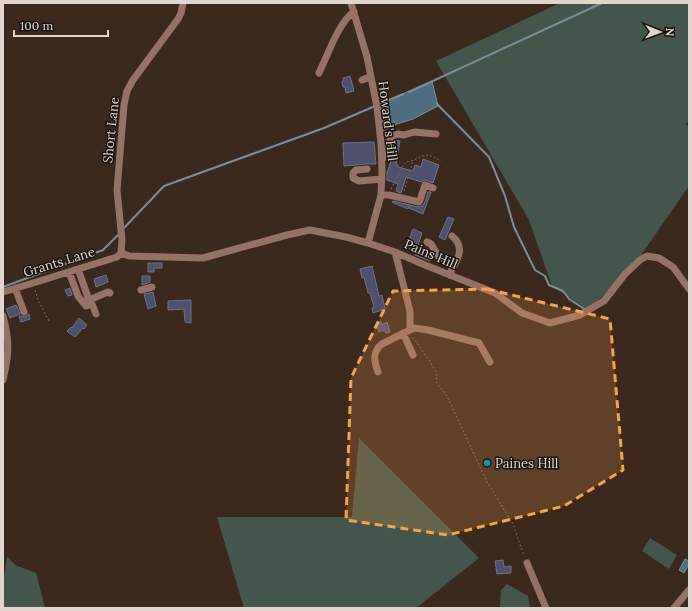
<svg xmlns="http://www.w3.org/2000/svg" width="692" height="611" font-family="Lora,serif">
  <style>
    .green { fill: #44564b }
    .water { fill: #4e6e81; stroke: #7a8d98 }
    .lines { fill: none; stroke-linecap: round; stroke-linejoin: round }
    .stream { stroke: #7a8d98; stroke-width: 2 }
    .building { fill: #4f506d; stroke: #6f7085 }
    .path { stroke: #78685e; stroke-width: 1; stroke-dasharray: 2 2; stroke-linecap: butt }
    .minor { stroke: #957166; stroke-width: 7 }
    .marked { fill: #f7a248; fill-opacity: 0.2; stroke: #f7a248; stroke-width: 3; stroke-dasharray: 8 5; stroke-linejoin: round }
    .culture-dot { fill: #0f9aa8; stroke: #1c140f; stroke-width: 1.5 }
    .labels { text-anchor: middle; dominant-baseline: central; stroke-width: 3; stroke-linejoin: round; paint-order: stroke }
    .street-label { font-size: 13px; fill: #e1d5ce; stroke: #1c140f }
    .poi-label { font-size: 13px; fill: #e1d5ce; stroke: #1c140f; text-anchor: start }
  </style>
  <rect width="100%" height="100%" fill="#3b291e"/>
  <path class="green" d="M560 3H689V121L685 124 689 127V186L632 268 588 310 552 286 529 220 436 61Z
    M359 438 479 558 416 608H244L217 517H352Z
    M650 538 677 555 669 569 642 551Z
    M7 556 15 565 36 573 45 608H3V585Z
    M507 584 528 596 530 608H500L501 590Z"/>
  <path class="water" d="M432 81 438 106 413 119 397 124 383 131 380 107 389 100Z
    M685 559 689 561V564L684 573 679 570Z"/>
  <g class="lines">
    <path class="stream" d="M409 92 602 3
      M437 104 489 157 505 196 514 227 535 270 545 276 549 285 563 291 569 299 586 310
      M123 229 164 186 324 128 403 94
      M3 287 103 250 119 234"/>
  </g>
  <path class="building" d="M350 76 354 91 346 93 345 87H343L342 82 343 81V78Z
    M395 140 400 141 396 165H398V167L413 171 415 165 421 167 423 159 439 165 433 183 425 180 421 182 406 177 401 193 396 191 398 184 387 180V173L392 158 389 157 392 152Z
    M374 142 376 164H367L344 166 343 143Z
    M428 192H431L423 214 409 208 410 205 418 207 422 206 425 202Z
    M393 201 410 205 408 209 392 202Z
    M448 217 454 219 445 240 439 237Z
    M413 229 422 233 416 251 406 247Z
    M417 250 432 255 430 261 415 255Z
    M148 263H162V268H154V272H148Z
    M372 266 379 296 382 295 385 309 373 313 372 308 374 307 370 293H368L364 277 362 278 360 269Z
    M106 275 108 282 96 287 94 279Z
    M142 276H150V282L142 285Z
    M70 288 72 295 68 296 65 290Z
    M153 292 156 306 148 309 144 294Z
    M191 300V323L185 322 184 309 168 310V301Z
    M16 305 20 314 10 318 6 309Z
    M29 314 30 319 21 322 19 316H21L25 317Z
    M79 318 87 325 84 329 83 328 75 337 67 331 71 327 72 328Z
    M381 322 382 325 387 322 390 332 386 333 384 330 379 332 376 324Z
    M503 560 504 567 511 566V573L497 574 495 561Z"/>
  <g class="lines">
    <path class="path" d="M391 189C394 184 402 165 405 163 408 161 412 161 414 160 427 153 428 154 441 161
      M404 191 413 160
      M35 290 39 302 49 321
      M413 337 429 360 437 373 436 382 447 396 487 482 513 524 524 556"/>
    <path class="minor" d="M351 3 367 57 377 107 381 143 382 171 381 195 368 243
      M319 73C327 57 339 21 354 12
      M362 80 370 77
      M382 160C383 156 385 154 387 150 389 145 389 140 392 136L398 134 404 135 414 132 436 134
      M367 169 356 170 353 173V178L359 181 382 179
      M381 195H389L419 202 420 200 425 185 433 188
      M427 242 431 244 440 259 453 267
      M395 252 410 311V330
      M121 253 129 256 203 258 287 235 310 230 346 237 368 243 395 252 425 265 495 293 522 313 550 323 580 315 604 301 625 274 640 260 647 256 659 258 673 267 689 289
      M121 253 122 240 117 190 124 105 127 91 133 80 178 19 181 13 183 3
      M78 269 89 300 108 292 110 293
      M69 272 78 296 86 306 92 304 96 314
      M449 275C456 262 467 248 452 236
      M15 288 24 312
      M141 290 152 287
      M3 292 33 283 117 257 121 253
      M3 316C10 341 9 355 3 380
      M403 333 413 355
      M378 372C374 361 372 352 382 344L414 328 428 330 479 343 490 362
      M527 563 546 608
      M674 608 689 590"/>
  </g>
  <path class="marked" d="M487 289 610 319 623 470 564 506 448 535 346 520 351 378 393 291Z"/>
  <circle class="culture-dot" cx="487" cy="463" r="4"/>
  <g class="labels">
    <g class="street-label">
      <text transform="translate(388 121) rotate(83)">Howard's Hill</text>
      <text transform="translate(111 130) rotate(-84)">Short Lane</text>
      <text transform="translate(431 254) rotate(23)">Pains Hill</text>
      <text transform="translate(59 262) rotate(-17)">Grants Lane</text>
    </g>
    <g class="poi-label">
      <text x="495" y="463">Paines Hill</text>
    </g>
  </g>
  <rect width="692" height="611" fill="none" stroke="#e1d5ce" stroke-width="8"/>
  <g transform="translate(660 32) rotate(91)" stroke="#1c140f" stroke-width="3" paint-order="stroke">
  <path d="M0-3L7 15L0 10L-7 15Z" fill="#e1d5ce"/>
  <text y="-6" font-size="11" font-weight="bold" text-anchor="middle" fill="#e1d5ce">N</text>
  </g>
  <path d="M14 30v6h94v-6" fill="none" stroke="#e1d5ce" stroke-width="2"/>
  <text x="20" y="30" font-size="12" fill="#e1d5ce" stroke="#1c140f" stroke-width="3" paint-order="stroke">100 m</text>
</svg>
